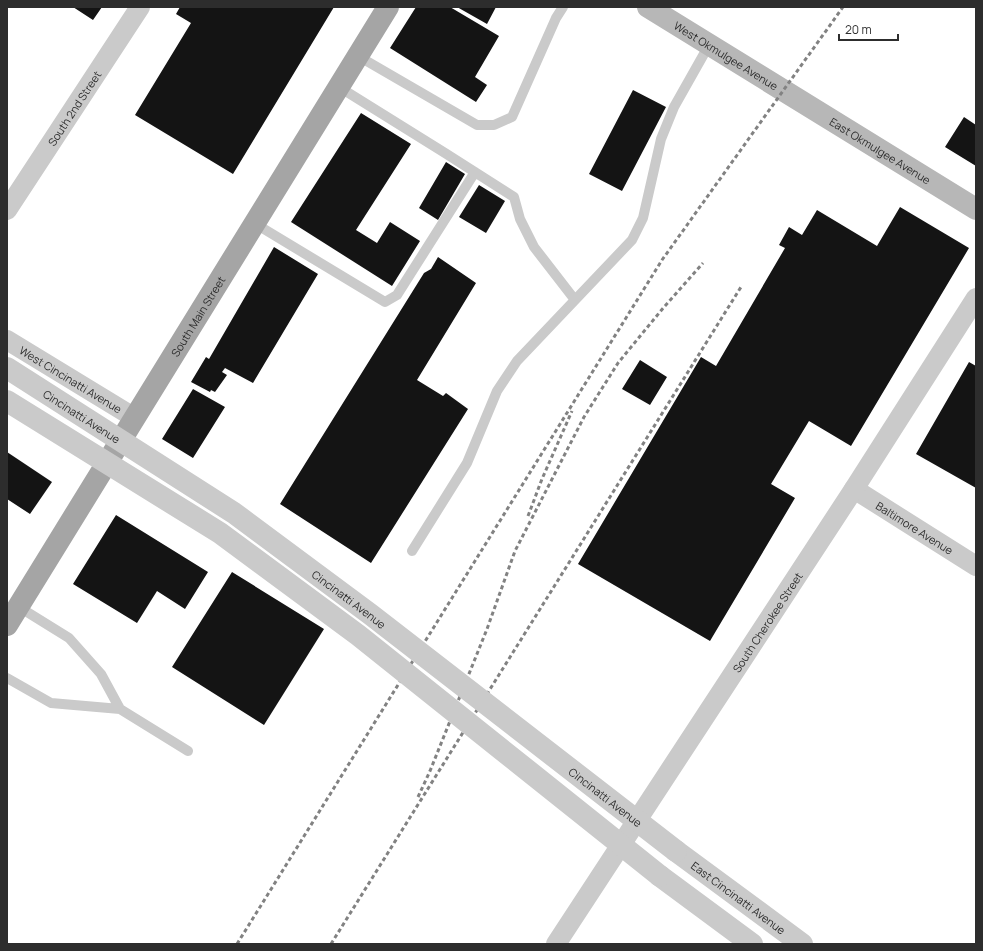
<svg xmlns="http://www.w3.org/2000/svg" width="983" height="951" font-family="Manrope,sans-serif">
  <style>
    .building { fill: #141414 }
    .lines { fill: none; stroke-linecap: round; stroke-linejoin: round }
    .service { stroke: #cacaca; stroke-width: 10 }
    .minor { stroke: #cacaca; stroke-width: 20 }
    .tertiary { stroke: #cacaca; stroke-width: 22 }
    .secondary { stroke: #b7b7b7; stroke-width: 22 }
    .primary { stroke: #a5a5a5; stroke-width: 22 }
    .rail { stroke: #828282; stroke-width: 3; stroke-dasharray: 4 3; stroke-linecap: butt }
    .tertiary-bridge { stroke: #cacaca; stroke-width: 22 }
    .labels { text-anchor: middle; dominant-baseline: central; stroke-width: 4; stroke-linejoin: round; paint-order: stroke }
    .street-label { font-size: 11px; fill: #2d2d2d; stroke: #fff }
  </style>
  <rect width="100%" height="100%" fill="#fff"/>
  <path class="building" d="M73 7H102L93 20Z
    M180 7H334L233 174 135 115 191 23 176 14Z
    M416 7H450L499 36 475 77 487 85 476 102 390 48Z
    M457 7H496L487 24Z
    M633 90 666 107 622 191 589 174Z
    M361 113 411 144 356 230 377 243 390 222 420 241 392 286 291 222Z
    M964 117 976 125V166L945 147Z
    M446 162 465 174 438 220 419 208Z
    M479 185 505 201 486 233 459 217Z
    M900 207 969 248 851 446 809 421 771 484 795 498 710 641 578 564 701 357 716 366 785 248 779 245 789 227 802 235 817 210 877 246Z
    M274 247 318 274 253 383 225 368 222 372 227 375 215 392 211 390 210 392 191 382 206 357 209 359Z
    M438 257 476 283 417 380 443 396 446 393 468 409 371 563 280 504 424 273 431 269Z
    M640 360 667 377 650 405 622 389Z
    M969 362 976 366V488L916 454Z
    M193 389 225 407 193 458 162 439Z
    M7 452 52 482 30 514 7 499Z
    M116 515 208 572 185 609 157 591 137 623 73 584Z
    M232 572 324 629 264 725 172 667Z"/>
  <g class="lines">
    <path class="service" d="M358 56 477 125H494L512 117 556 18 563 7
      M339 87 445 153 514 197 520 219 534 247 575 300
      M254 223 385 302 397 295 475 172
      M412 551 467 463 497 391 517 361 632 240 643 218 661 139 674 107 709 45
      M19 607 69 638 101 674 120 709
      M7 678 51 703 120 709 188 751"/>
    <g class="minor">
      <path id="s1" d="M7 210 140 7"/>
      <path id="s2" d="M7 340 135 418"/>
      <path id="s3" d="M854 489 976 566"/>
      <path id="s4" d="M556 944 854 489 976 298"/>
    </g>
    <g class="tertiary">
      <path id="s5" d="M676 851 802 944"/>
      <path d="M660 876 752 944"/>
    </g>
    <path class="secondary" id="s6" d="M648 7 976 209"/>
    <path class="primary" id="s7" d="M7 625 388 7"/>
    <path class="rail" d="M528 516 542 479 572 411
      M418 797 430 771 487 629 515 551 584 417 618 363 664 307 703 263
      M237 944 662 260 843 7
      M331 944 741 287"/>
    <g class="tertiary-bridge">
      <path id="s8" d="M7 368 234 513 370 614 676 851"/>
      <path d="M7 401 220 533 358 635 660 876"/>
    </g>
  </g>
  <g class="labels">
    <g class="street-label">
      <text stroke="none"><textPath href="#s6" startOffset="92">West Okmulgee Avenue</textPath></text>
      <text stroke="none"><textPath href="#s1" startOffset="122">South 2nd Street</textPath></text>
      <text stroke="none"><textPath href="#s6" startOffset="273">East Okmulgee Avenue</textPath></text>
      <text stroke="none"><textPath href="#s7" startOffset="363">South Main Street</textPath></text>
      <text stroke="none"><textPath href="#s2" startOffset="75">West Cincinatti Avenue</textPath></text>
      <text stroke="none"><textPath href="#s8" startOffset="89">Cincinatti Avenue</textPath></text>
      <text stroke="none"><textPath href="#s3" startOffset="72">Baltimore Avenue</textPath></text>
      <text stroke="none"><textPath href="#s8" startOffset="413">Cincinatti Avenue</textPath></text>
      <text stroke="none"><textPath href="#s4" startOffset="385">South Cherokee Street</textPath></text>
      <text stroke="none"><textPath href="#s8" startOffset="737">Cincinatti Avenue</textPath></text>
      <text stroke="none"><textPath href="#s5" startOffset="78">East Cincinatti Avenue</textPath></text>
    </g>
  </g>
  <rect width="983" height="951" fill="none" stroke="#2d2d2d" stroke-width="16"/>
  <path d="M839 34v6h59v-6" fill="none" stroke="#2d2d2d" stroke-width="2"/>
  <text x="845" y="34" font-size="12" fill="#2d2d2d" stroke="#ffffff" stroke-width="3" paint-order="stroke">20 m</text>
</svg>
